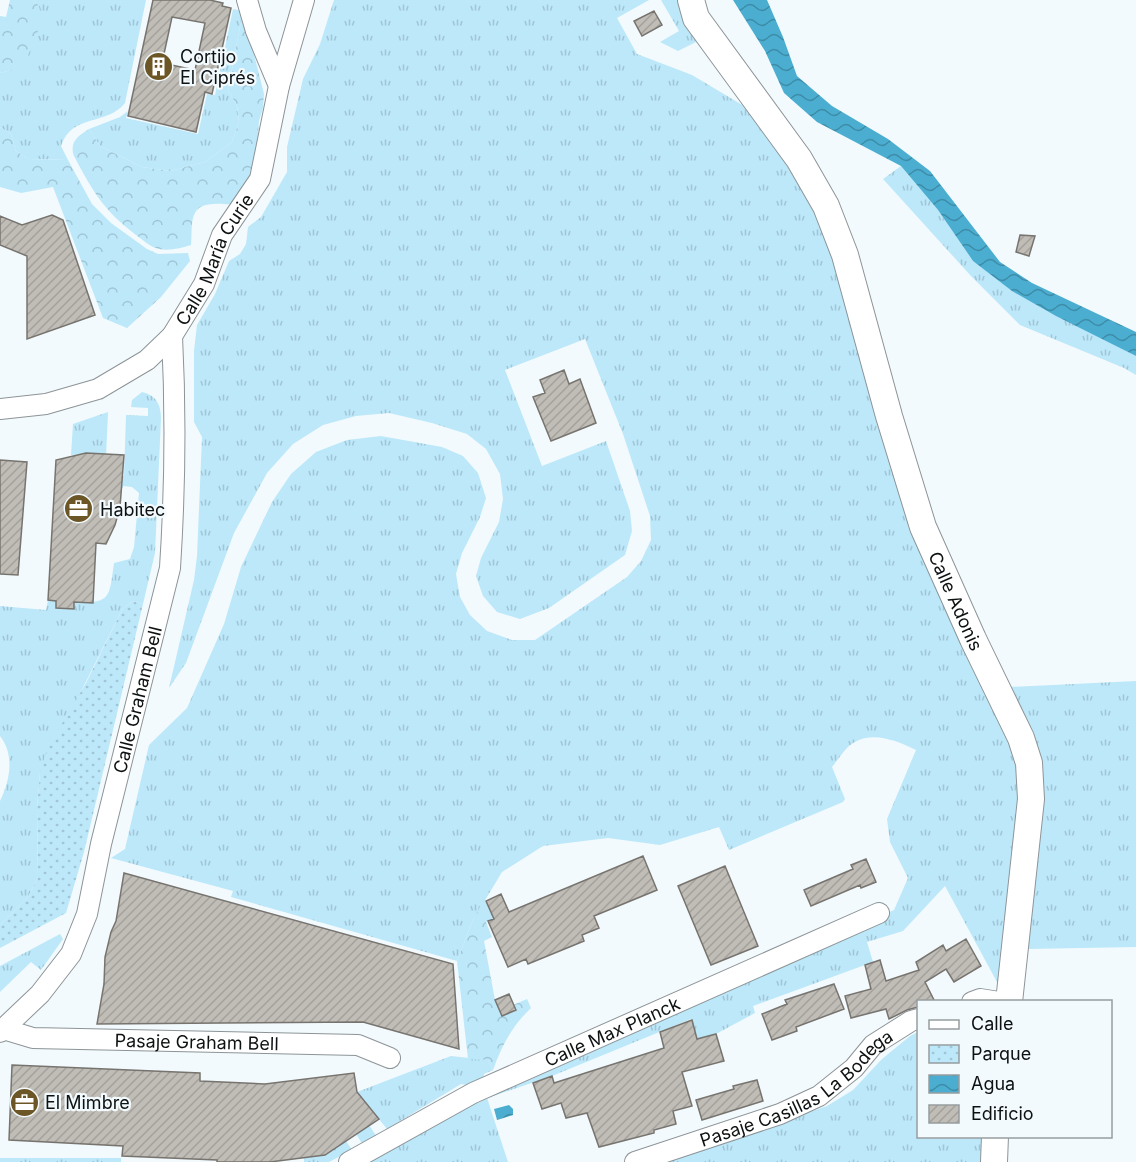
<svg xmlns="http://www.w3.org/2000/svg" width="1136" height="1162" font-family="Inter,sans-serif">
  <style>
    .grass { fill: url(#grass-tufts) }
    .forest { fill: url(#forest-crowns) }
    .park { fill: url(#park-dots) }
    .water { fill: url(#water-waves) }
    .building { fill: url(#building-hatch); stroke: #77746f; stroke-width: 1.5; fill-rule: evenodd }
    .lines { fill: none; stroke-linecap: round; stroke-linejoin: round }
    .minor-casing { stroke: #8d9497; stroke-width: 22 }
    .major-casing { stroke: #8d9497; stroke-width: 28 }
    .minor { stroke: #fff; stroke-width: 20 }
    .major { stroke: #fff; stroke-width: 26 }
    .labels { text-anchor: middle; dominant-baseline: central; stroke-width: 4.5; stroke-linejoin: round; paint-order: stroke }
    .poi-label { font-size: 18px; fill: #0e1112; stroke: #f2fafd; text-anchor: start }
    .street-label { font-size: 18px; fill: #0e1112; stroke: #f2fafd }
  </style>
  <defs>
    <pattern id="grass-tufts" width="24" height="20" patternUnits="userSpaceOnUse" patternTransform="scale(1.5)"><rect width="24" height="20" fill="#bce8fa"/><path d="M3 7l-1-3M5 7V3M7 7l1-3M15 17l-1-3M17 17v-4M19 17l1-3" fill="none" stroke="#a0c6d5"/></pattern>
    <pattern id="forest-crowns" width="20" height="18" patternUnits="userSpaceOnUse" patternTransform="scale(1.5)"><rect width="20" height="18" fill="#bce8fa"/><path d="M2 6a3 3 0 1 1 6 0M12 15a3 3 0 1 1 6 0" fill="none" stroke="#a0c6d5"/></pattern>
    <pattern id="park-dots" width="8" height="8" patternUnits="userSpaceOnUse" patternTransform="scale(1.5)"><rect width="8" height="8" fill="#bce8fa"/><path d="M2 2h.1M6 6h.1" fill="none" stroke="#a0c6d5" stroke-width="1.8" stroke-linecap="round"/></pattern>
    <pattern id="water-waves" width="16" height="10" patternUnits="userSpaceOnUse" patternTransform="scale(1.5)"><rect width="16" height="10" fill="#4baed1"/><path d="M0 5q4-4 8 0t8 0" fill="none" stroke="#3d8ca8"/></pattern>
    <pattern id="building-hatch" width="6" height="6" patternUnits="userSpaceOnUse" patternTransform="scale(1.5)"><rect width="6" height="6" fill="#c0bdb7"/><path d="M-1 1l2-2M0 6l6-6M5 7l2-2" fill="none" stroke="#a4a19c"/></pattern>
  </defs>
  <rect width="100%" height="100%" fill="#f2fafd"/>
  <path class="grass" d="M34 0H146L125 103C107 126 72 113 61 146L68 160 28 159 16 151 11 134 0 127V73L11 70 39 6Z
    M334 0H649L617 18 637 54 692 75 749 109 769 131 802 187 825 233 1022 761 1003 978 997 982 945 886 903 931 867 942 873 962 753 1006 755 1013 716 1034 697 1039 691 1019 552 1076 487 1098 508 1162H365L470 1102 478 1103 486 1099 485 1094 894 910 908 878 890 842 887 819 916 750C898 741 874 731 855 742 846 746 838 760 832 767L845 799 843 802 729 850 719 827 660 845 608 838 543 846 502 872 472 922 457 961 231 897 233 891 111 858 125 849 149 745 187 708 224 624 241 567 272 502 291 474 316 452 347 440 381 436 442 447 463 456 478 473 486 498 480 517 462 553 456 574 460 597 470 615 487 631 512 640H535L627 577 641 561 651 540 650 516 623 434 585 339 505 370 542 466 606 441 630 511 632 531 625 555 549 608 520 619 497 612 483 596 476 576 481 558 499 522 503 499 500 474 486 449 467 434 432 423 389 413 356 416 323 425 293 444 267 473 234 533 186 663 169 688 194 580 197 556 202 437 194 422V351L197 325 215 294 229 261 240 254 246 244 248 227 261 217 287 172V147L303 79 320 44Z
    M661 0H683L696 42 678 51 660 42 679 31Z
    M233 9 243 11 228 90 237 106 239 122 232 142 205 162 170 171 142 167 100 146 89 129 120 117 128 111 126 118 198 134 207 94 215 95Z
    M901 166 938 210 973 261 1115 345 1136 356V375L1124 368 1020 325 971 276 883 179Z
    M142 392C156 395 161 405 161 418L155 553 143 604 132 601 122 610 40 773 37 807 38 877 28 897 0 925V801C10 780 15 755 0 736V606L46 610 48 600 56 601V608L74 609V602C112 604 109 597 114 563L130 559 134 547 139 493 132 487 123 486V488H119L120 476H124L126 415 148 416V408L131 407 132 400Z
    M108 412 106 457H101V453H97L71 455 73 424Z
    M1136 681V947L1028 949 1040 775 1008 687Z
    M60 934 63 939 41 970 31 962 0 992V966Z
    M918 1032V1136L986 1137 984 1162H663L827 1106 853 1090 882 1059 910 1036Z
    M451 1056 488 1060 493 1070 484 1074 483 1080 472 1086 461 1084 387 1129 357 1092Z
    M369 1125 377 1137 363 1145 356 1134Z
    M346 1141 352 1150 329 1162H304V1158L325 1155Z
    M0 1158H121V1162H0Z"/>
  <path class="forest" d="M10 0H34L39 6 42 21 27 58 11 70 0 73V16L6 17Z
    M243 11 264 94 263 108 259 121 256 165 250 180 233 204C227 205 220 203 213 204 187 205 193 227 191 245 182 248 169 251 159 249 150 247 143 240 136 235 103 210 92 190 74 156 69 142 78 136 89 129L100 146 142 167 170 171 205 162 232 142 239 122 237 106 228 90Z
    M0 127 11 134 16 151 28 159 68 160 92 204 111 223 147 249 158 254 188 253 190 261 161 297 127 328 103 318 53 187 21 193 0 187Z
    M484 899 494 919 486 922 492 937 484 941 495 1000 502 1016 515 1010 513 1005 527 999 531 1008C512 1026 502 1045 493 1070L488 1060 468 1059 457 961 472 922Z"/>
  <path class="park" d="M132 601 143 604 84 852 66 913 0 948V925L28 897 38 877 37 807 40 773 47 749 86 683 122 610Z"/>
  <path class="water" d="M733 0H767L783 37 797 76 832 106 888 139 930 171 1000 262 1032 283 1136 332V356L1056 316 1012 291 973 261 938 210 901 166 817 122 784 93 765 51Z
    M509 1105 513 1109V1115L497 1120 494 1109Z"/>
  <path class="building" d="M153 0H210L223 3 222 6 231 8 212 94 205 92 196 132 128 116ZM172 17 205 23 195 70 162 63Z
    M654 11 662 25 642 36 634 21Z
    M52 215 63 220 95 315 27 339V256L0 245V216L22 225Z
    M1020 235 1035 236 1029 256 1016 252Z
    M564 370 569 384 580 379 596 423 551 441 533 397 545 393 540 380Z
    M86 453 124 455 120 507 115 525 106 544 96 543 93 603 74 602V609L56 608V601L48 600 56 460Z
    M0 460 27 462 18 575 0 574Z
    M643 856 657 890 594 916 599 928 582 935 584 941 528 964 526 959 508 967 488 921 494 919 486 901 501 894 509 912Z
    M866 859 876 882 861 888 860 885 811 906 804 890 853 869 851 865Z
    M725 866 758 946 711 965 678 886Z
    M124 873 453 964 459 1049 363 1022 97 1024 104 984 105 957 111 932 116 921Z
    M966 939 981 966 954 982 946 969 925 982 935 1002H918V1007L907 1010 889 1019 886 1009 851 1018 845 996 871 989 865 965 880 960 886 981 919 970 916 962 943 945 946 951Z
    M834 984 844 1009 796 1027 797 1031 772 1040 762 1014 787 1004 785 1000Z
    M509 994 516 1010 502 1016 495 1000Z
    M692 1020 697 1039 716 1034 724 1061 682 1072 692 1106 673 1111 676 1124 654 1130V1133L599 1147 587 1113 566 1118 561 1103 542 1109 533 1083 552 1076 554 1083 664 1048 660 1032Z
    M12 1065 200 1073V1081L265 1084 354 1073 357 1092 379 1119 325 1155 270 1162H217V1160L122 1156 123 1146 9 1140Z
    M757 1080 763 1101 702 1120 696 1100 734 1089 733 1086Z"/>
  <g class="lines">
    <defs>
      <g id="minor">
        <path d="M279 86 304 0"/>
        <path id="s1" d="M0 409 46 404 98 389 147 360 172 336 204 284 222 235 260 179 279 86 256 31 247 0"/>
        <path d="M972 1002 980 999 999 1002"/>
        <path id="s2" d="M3 1029 33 1038 358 1045 390 1058"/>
        <path id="s3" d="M0 1032 40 994 71 954 87 914 101 844 170 568C175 491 176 413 172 336"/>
        <path id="s4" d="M349 1162 473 1093 879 913"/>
        <path id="s5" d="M635 1162 780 1114 819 1096 854 1068 873 1045 911 1021 918 1019"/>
      </g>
      <g id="major">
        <path id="s6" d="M691 0 696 18 799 159 826 206 845 255 889 416 923 527 973 639 1021 738 1029 763 1031 799 1009 1002"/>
        <path d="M994 1162 995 1136"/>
      </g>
    </defs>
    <use href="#minor" class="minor-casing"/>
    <use href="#major" class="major-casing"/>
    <use href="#minor" class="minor"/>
    <use href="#major" class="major"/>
  </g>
  <defs>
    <symbol id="building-disc" viewBox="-11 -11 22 22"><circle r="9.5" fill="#6c5626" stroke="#f2fafd"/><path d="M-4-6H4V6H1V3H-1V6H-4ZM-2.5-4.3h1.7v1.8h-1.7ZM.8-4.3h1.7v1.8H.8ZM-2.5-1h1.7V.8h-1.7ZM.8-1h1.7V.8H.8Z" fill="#fff"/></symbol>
    <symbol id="office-disc" viewBox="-11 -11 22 22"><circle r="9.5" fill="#6c5626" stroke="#f2fafd"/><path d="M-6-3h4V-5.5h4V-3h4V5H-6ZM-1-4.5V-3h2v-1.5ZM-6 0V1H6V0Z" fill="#fff"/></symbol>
  </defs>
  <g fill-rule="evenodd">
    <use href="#building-disc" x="142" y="50" width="33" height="33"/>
    <use href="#office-disc" x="62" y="492" width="33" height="33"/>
    <use href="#office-disc" x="8" y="1086" width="33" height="33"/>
  </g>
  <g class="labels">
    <g class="poi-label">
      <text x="180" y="56">Cortijo<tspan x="180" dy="21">El Ciprés</tspan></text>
      <text x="100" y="509">Habitec</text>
      <text x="45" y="1102">El Mimbre</text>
    </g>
    <g class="street-label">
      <text stroke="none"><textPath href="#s1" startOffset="280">Calle María Curie</textPath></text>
      <text stroke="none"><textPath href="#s6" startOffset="664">Calle Adonis</textPath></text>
      <text stroke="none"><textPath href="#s3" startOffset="369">Calle Graham Bell</textPath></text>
      <text stroke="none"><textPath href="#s4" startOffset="294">Calle Max Planck</textPath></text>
      <text stroke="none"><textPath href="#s2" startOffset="195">Pasaje Graham Bell</textPath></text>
      <text stroke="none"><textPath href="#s5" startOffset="180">Pasaje Casillas La Bodega</textPath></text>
    </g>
  </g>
  <rect x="917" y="1000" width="195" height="138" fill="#f2fafd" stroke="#979d9f" stroke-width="1.5"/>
  <rect x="929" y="1020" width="30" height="9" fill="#ffffff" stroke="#979d9f" stroke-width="1.5"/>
  <text x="971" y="1030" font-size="18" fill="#0e1112">Calle</text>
  <rect x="929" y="1045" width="30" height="18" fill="url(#park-dots)" stroke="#979d9f" stroke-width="1.5"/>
  <text x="971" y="1060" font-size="18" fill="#0e1112">Parque</text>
  <rect x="929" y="1075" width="30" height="18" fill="url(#water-waves)" stroke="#979d9f" stroke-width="1.5"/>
  <text x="971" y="1090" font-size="18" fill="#0e1112">Agua</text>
  <rect x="929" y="1105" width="30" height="18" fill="url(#building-hatch)" stroke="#979d9f" stroke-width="1.5"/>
  <text x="971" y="1120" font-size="18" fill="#0e1112">Edificio</text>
</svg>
